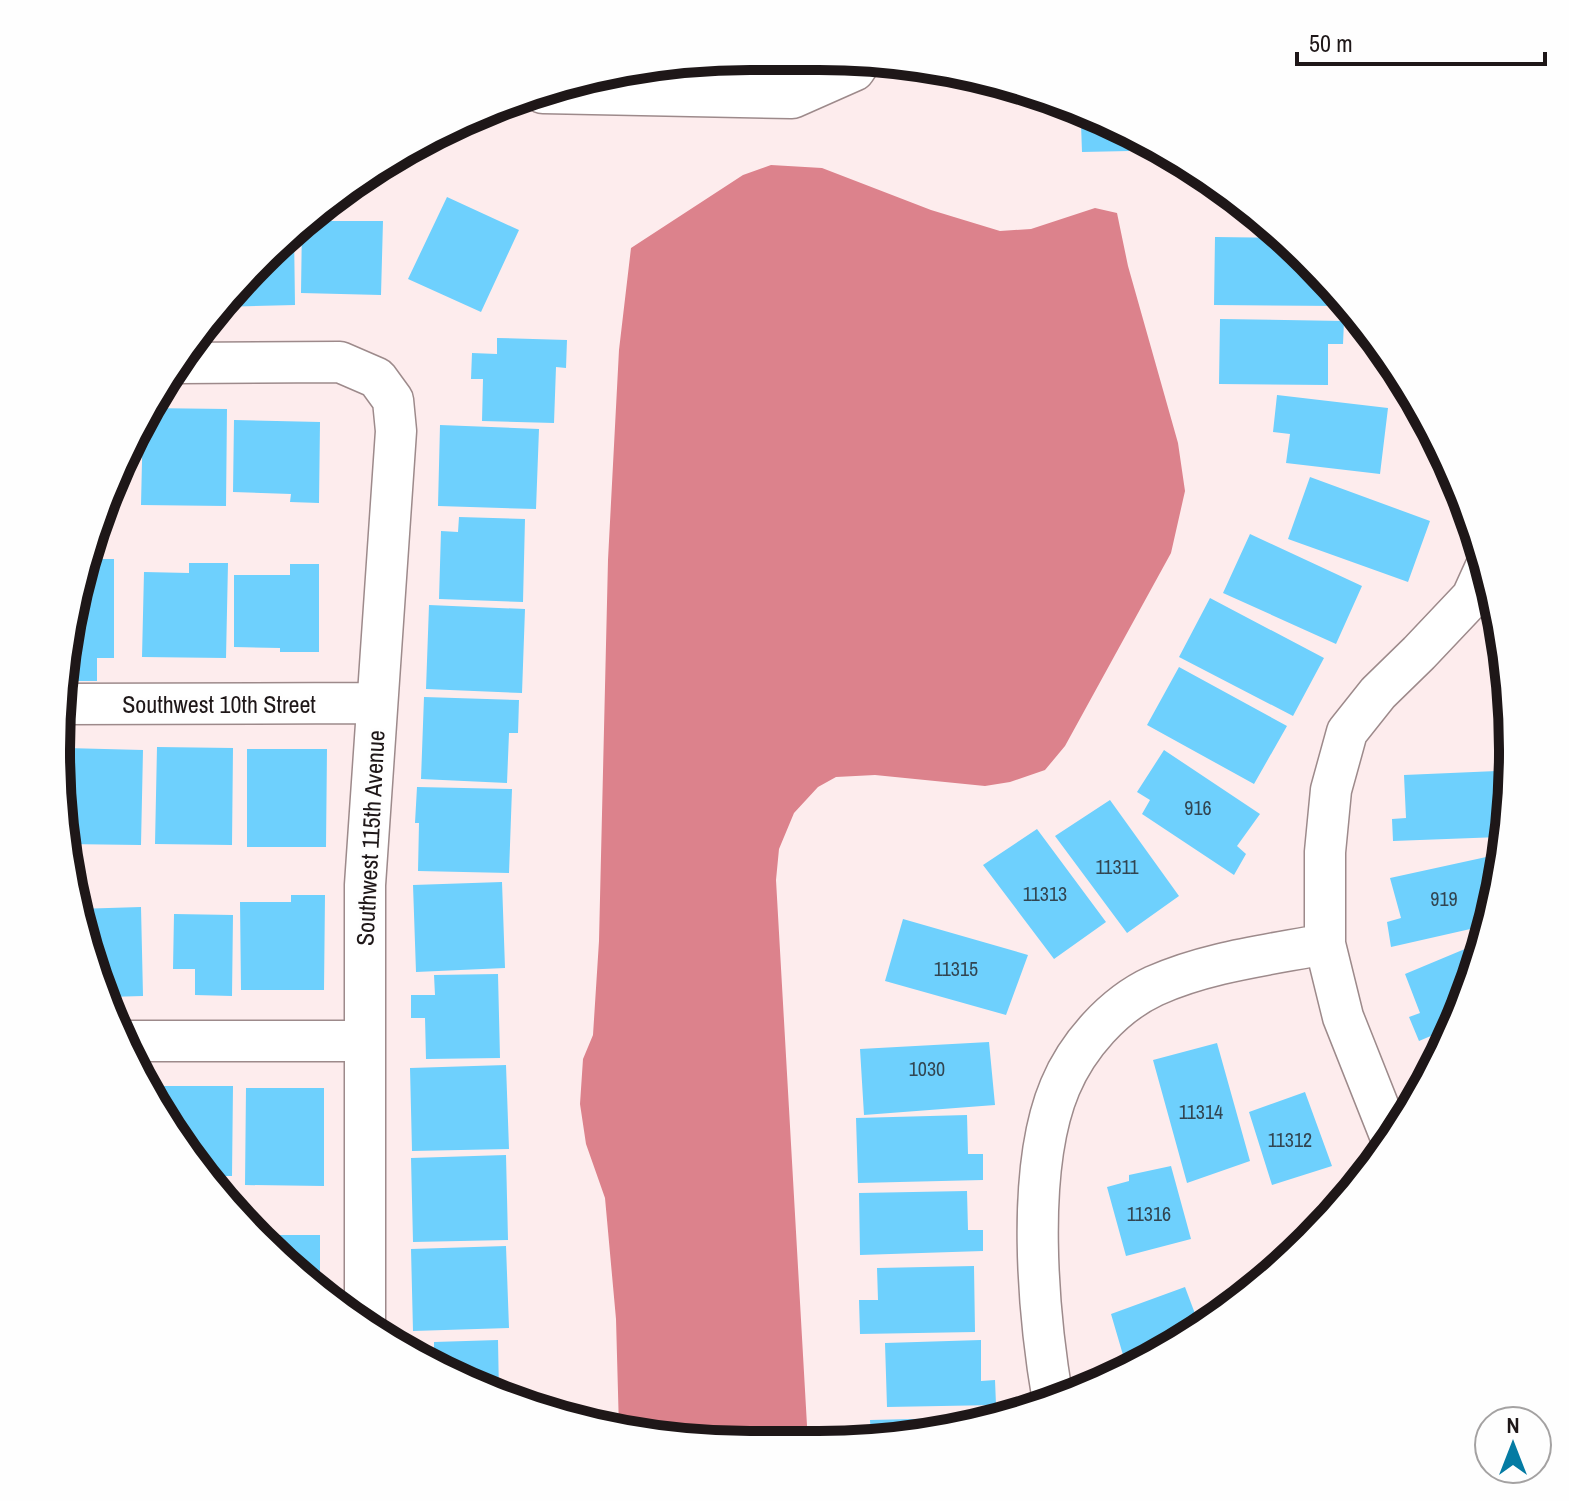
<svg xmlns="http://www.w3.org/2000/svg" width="1569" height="1501" font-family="'Archivo Narrow',sans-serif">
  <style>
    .water { fill: #dc828c }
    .building { fill: #6ed0fd }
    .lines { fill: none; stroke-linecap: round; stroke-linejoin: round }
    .street-casing { stroke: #9d8a8b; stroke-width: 43 }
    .secondary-casing { stroke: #9d8a8b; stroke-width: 47 }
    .street { stroke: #fff; stroke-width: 40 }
    .secondary { stroke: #fff; stroke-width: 44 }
    .labels { text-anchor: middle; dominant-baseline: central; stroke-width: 6; stroke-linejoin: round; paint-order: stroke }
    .number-label { font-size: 20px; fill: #324551 }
    .street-label { font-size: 24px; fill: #1e1718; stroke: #fefefe }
    .rim { fill: none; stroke: #1e1718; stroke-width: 10 }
  </style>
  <rect width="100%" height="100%" fill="#fdeced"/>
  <path class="water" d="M771 165 822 168 931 210 1000 231 1031 229 1095 208 1117 213 1128 266 1178 443 1185 491 1171 553 1065 746 1045 770 1010 782 985 786 875 775 836 777 818 787 794 813 779 849 776 880 808 1443H705L619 1429 616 1319 605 1198 586 1144 580 1104 583 1059 593 1035 599 941 608 560 619 350 631 248 743 175Z"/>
  <path class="building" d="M1109 123 1129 132V151L1082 152 1081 124Z
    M447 197 519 230 481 312 408 279Z
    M315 211H330V221H383L381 295 301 293 302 223Z
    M294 232 295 305 218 307 229 292Z
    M1215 237 1285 238 1339 295V306L1214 305Z
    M1220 319 1344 321 1343 344H1328V385L1219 384Z
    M497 338 567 340 566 368 556 367 554 423 482 421 483 379H471L472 353 497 354Z
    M1277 395 1388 408 1380 474 1286 463 1290 434 1273 432Z
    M147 408 227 409 226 506 141 505 143 417Z
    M234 420 320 422 319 503 290 502 291 494 233 492Z
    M440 425 539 429 536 509 438 506Z
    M1310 477 1430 521 1408 582 1288 539Z
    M459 517 525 519 523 602 439 599 441 531 458 532Z
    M1250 534 1362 586 1336 644 1223 593Z
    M85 559H114V658H97V681H78V646H65Z
    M189 563H228L226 658 142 657 144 572 189 573Z
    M290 564H319V652H280V648L234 647V575H290Z
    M1210 598 1324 658 1293 716 1179 657Z
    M429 605 525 609 522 693 426 689Z
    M1179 667 1287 726 1254 784 1147 725Z
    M424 697 519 700 518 733H509L507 783 421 779Z
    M157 747 233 748 232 845 155 844Z
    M66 748 143 750 141 845 65 844Z
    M247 749H327L326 847H247Z
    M1164 750 1260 814 1237 846 1246 854 1234 875 1142 814 1150 800 1137 792Z
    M1497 771 1500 837 1393 841 1392 819 1406 818 1404 775Z
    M417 787 512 789 509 873 418 871 419 823H415Z
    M1110 800 1179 896 1127 933 1055 836Z
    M1037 829 1106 922 1054 959 983 865Z
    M1500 854 1502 862 1488 925 1391 947 1387 922 1401 918 1390 878Z
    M502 882 505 968 416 972 413 885Z
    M291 895H325L324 990H241L240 902H291Z
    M141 907 143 996 107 997 80 931 76 909Z
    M174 914 233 915 232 996 195 995V969H173Z
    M903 919 1028 955 1006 1015 885 981Z
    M1484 941 1476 973 1452 1027 1419 1041 1409 1017 1420 1013 1405 974Z
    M498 974 500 1058 426 1059 425 1018H411V995H435L434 975Z
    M1448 1036 1439 1056 1436 1063 1427 1046Z
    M989 1042 995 1105 864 1115 860 1049Z
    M1217 1043 1250 1161 1187 1183 1153 1060Z
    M506 1065 509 1149 412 1151 410 1068Z
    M164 1086H233L232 1176H205L164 1118Z
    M246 1088H324V1186L245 1185Z
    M1305 1092 1332 1166 1272 1185 1249 1112Z
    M967 1115 968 1154H983V1180L858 1183 856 1118Z
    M506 1155 508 1240 413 1242 411 1158Z
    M1171 1166 1191 1239 1126 1256 1107 1187 1129 1181V1175Z
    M967 1191 968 1230H983V1251L860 1255 859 1193Z
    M257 1235H320V1291H323V1297Z
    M1311 1236 1287 1259 1283 1246Z
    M506 1246 509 1328 413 1331 411 1249Z
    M974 1266 975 1332 860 1334 859 1300H878L877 1268Z
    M1185 1287 1200 1327 1128 1372 1111 1314Z
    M498 1340 499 1394 443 1373 418 1358 434 1357V1342Z
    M981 1340V1381L995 1380 996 1405 887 1407 885 1343Z
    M997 1417V1421L871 1442 870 1420Z"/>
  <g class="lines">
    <defs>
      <path id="street" d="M178 363 340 362 377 378 393 400 396 431 365 885V1325
        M60 704 377 703
        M125 1041H365
        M1391 1138 1343 1017 1325 944V852L1331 790 1347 732 1378 693 1419 653 1472 597 1487 564
        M1053 1401C1038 1314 1025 1170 1060 1087 1077 1046 1113 1005 1154 986 1207 962 1268 955 1325 944"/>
      <path id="secondary" d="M543 91 792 96 853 69 857 63"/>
    </defs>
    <use href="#street" class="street-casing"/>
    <use href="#secondary" class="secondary-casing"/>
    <use href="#street" class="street"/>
    <use href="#secondary" class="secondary"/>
  </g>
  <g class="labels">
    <g class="number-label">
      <text x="1198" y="807">916</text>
      <text x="1117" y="866">11311</text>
      <text x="1045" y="893">11313</text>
      <text x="1444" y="898">919</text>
      <text x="956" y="968">11315</text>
      <text x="927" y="1068">1030</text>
      <text x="1201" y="1111">11314</text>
      <text x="1290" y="1139">11312</text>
      <text x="1149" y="1213">11316</text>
    </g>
    <g class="street-label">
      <text x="219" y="704">Southwest 10th Street</text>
      <text transform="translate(370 838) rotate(-87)">Southwest 115th Avenue</text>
    </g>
  </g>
  <path d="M0 0H1569V1501H0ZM750 70H819A680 680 0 0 1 1499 750V751A680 680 0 0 1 819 1431H750A680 680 0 0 1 70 751V750A680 680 0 0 1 750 70Z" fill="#fefefe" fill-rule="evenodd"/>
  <path class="rim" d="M750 70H819A680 680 0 0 1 1499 750V751A680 680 0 0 1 819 1431H750A680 680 0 0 1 70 751V750A680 680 0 0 1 750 70Z"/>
  <g transform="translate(1513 1445)"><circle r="38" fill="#fefefe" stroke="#a4a2a2" stroke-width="2"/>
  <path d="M0-6L14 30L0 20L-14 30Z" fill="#047ba3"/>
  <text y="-12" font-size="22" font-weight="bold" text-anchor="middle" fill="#1e1718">N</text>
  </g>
  <path d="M1297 52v12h248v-12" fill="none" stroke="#1e1718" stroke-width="4"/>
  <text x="1309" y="52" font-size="24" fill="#1e1718" stroke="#fefefe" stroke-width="6" paint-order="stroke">50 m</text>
</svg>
